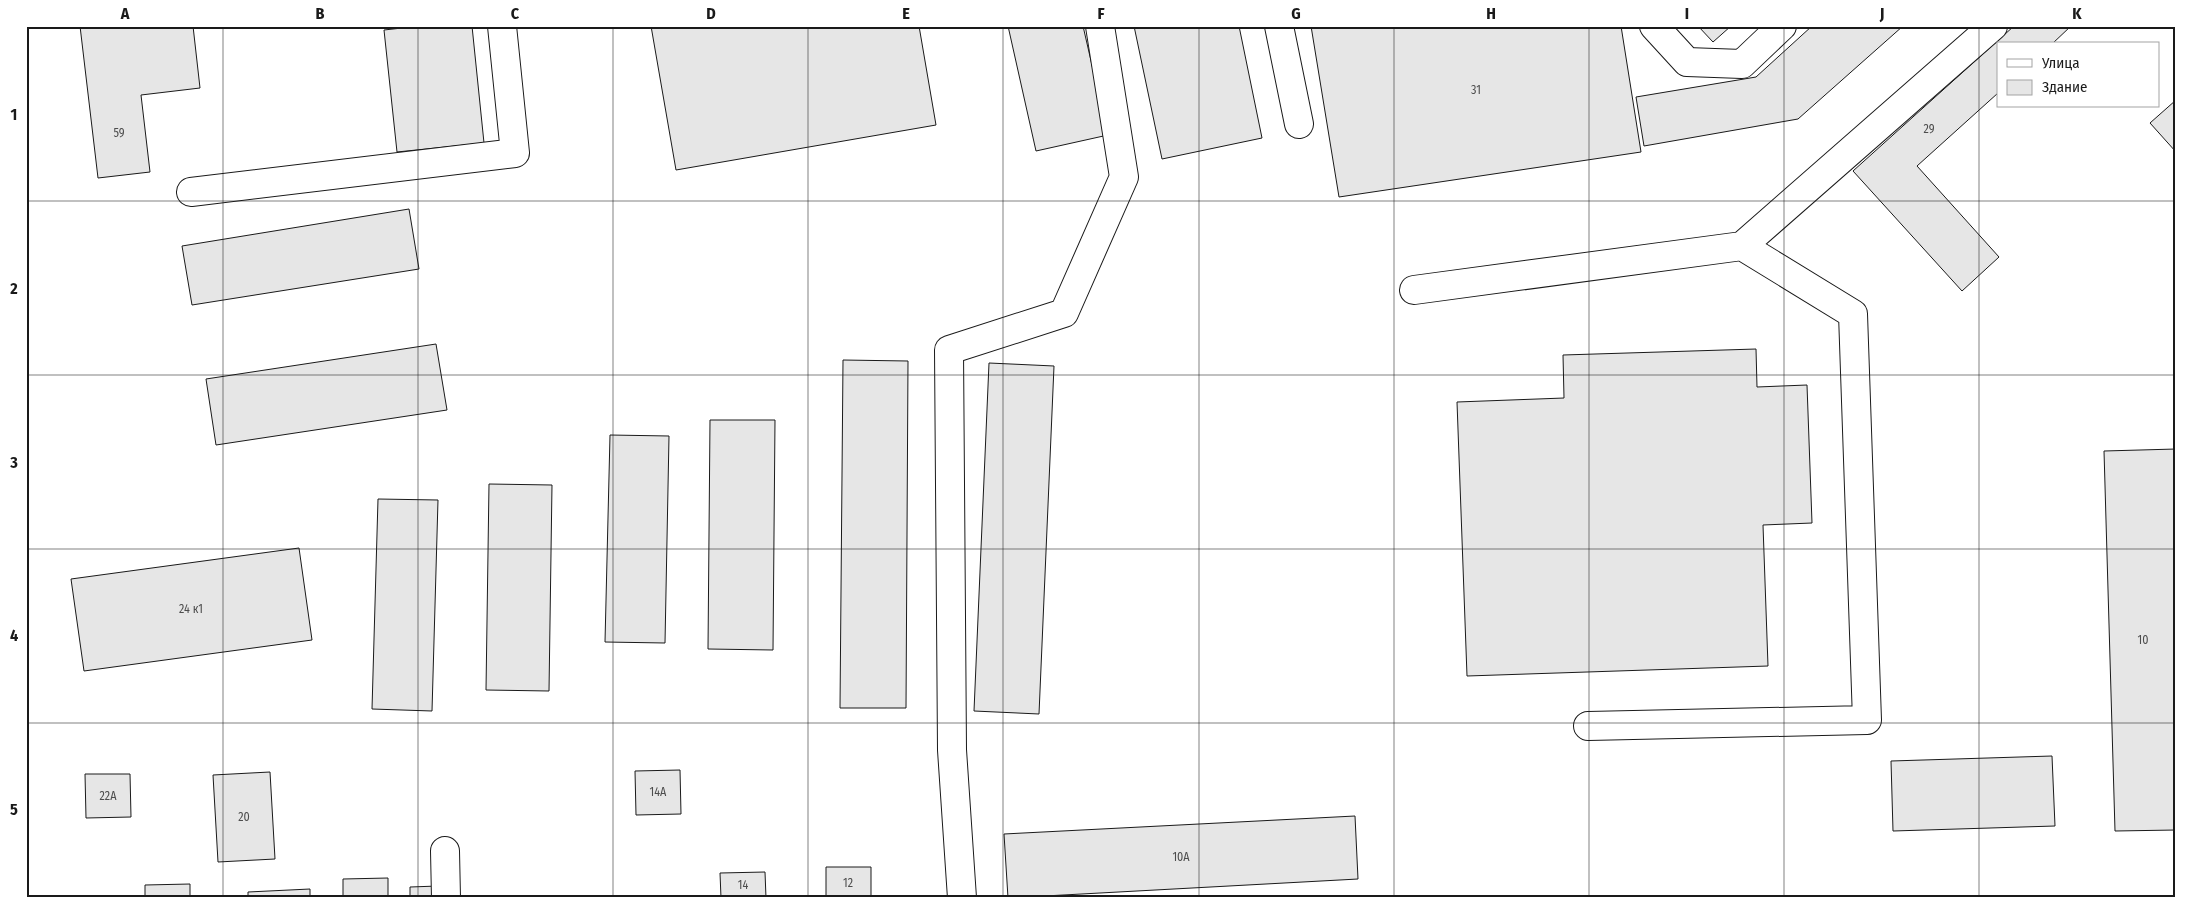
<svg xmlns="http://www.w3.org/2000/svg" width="2202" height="924" font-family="'Fira Sans Condensed',sans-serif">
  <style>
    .building { fill: #e6e6e6; stroke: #1a1a1a }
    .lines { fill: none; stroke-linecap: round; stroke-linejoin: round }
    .minor-casing { stroke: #1a1a1a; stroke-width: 30 }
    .minor { stroke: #fff; stroke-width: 28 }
    .grid { fill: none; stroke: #1a1a1a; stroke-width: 1; stroke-opacity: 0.55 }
    .labels { text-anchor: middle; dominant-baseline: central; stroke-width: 4; stroke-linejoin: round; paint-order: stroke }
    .number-label { font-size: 12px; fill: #4d4d4d }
    .neatline { fill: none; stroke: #1a1a1a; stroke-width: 2 }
    .grid-label { font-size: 16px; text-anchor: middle; font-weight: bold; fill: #1a1a1a }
  </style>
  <rect width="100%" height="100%" fill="#fff"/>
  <path class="building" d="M80 26H193L200 88 141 95 150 172 98 178Z
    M420 26H472L484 143 397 152 384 30Z
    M651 26H919L936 125 676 170Z
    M1008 26H1083L1108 135 1036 151Z
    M1134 26H1239L1262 138 1162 159Z
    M1311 26H1621L1641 152 1339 197Z
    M1698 26H1731L1713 42Z
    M1812 26H1903L1798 119 1644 146 1636 97 1756 77Z
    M2014 26H2071L2052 44H1998V93L1917 166 1999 257 1962 291 1853 171Z
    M2176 100V152L2150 123Z
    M409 209 419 269 192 305 182 246Z
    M436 344 447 410 216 445 206 379Z
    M1756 349 1757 387 1807 385 1812 523 1763 525 1768 666 1467 676 1457 402 1564 398 1563 355Z
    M843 360 908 361 906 708H840Z
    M989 363 1054 366 1039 714 974 711Z
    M710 420H775L773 650 708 649Z
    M610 435 669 436 665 643 605 642Z
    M2176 449V830L2115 831 2104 451Z
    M489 484 552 485 549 691 486 690Z
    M378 499 438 500 432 711 372 709Z
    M299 548 312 640 84 671 71 579Z
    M2052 756 2055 826 1893 831 1891 761Z
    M680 770 681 814 636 815 635 771Z
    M270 772 275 859 218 862 213 775Z
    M85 774H130L131 817 86 818Z
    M1355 816 1358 879 1008 898 1004 834Z
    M826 867H871V898H826Z
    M765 872 766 898H721L720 873Z
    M388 878V898H343V879Z
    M190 884V898H145V885Z
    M438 886 439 898H410V887Z
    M310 889V898H248V892Z"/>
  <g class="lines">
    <defs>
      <path id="minor" d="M1279 26 1299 124
        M1654 26 1687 62 1742 64 1782 26
        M191 192 515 153 502 26
        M1742 246 1993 26
        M1414 290 1742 246 1853 314 1867 720 1588 726
        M445 851 446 898
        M962 898 952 750 949 350 1064 313 1124 177 1100 26"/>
    </defs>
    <use href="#minor" class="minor-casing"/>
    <use href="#minor" class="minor"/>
  </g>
  <path class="grid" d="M223 26V898M418 26V898M613 26V898M808 26V898M1003 26V898M1199 26V898M1394 26V898M1589 26V898M1784 26V898M1979 26V898M26 201H2176M26 375H2176M26 549H2176M26 723H2176"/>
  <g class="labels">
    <g class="number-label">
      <text x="1476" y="90">31</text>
      <text x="1929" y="129">29</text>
      <text x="119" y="133">59</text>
      <text x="191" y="609">24 к1</text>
      <text x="2143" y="640">10</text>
      <text x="658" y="792">14А</text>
      <text x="108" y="796">22А</text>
      <text x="244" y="817">20</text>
      <text x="1181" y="857">10А</text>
      <text x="848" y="883">12</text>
      <text x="743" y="885">14</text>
    </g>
  </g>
  <rect width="2202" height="924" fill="none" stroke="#ffffff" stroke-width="55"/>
  <rect x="1997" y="42" width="162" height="65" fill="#ffffff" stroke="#a3a3a3"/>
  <rect x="2007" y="59" width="25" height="8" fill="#ffffff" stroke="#a3a3a3"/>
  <text x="2042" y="68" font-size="15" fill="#1a1a1a">Улица</text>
  <rect x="2007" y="80" width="25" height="15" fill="#e6e6e6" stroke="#a3a3a3"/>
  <text x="2042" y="92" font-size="15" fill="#1a1a1a">Здание</text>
  <rect x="28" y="28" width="2146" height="868" class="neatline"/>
  <g class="grid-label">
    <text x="125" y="19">A</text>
    <text x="320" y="19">B</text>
    <text x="515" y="19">C</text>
    <text x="711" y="19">D</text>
    <text x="906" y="19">E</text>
    <text x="1101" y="19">F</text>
    <text x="1296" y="19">G</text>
    <text x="1491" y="19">H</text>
    <text x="1687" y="19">I</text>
    <text x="1882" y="19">J</text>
    <text x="2077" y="19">K</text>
    <text x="14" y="120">1</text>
    <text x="14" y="294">2</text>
    <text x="14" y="468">3</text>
    <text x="14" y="641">4</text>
    <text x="14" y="815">5</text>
  </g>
</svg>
